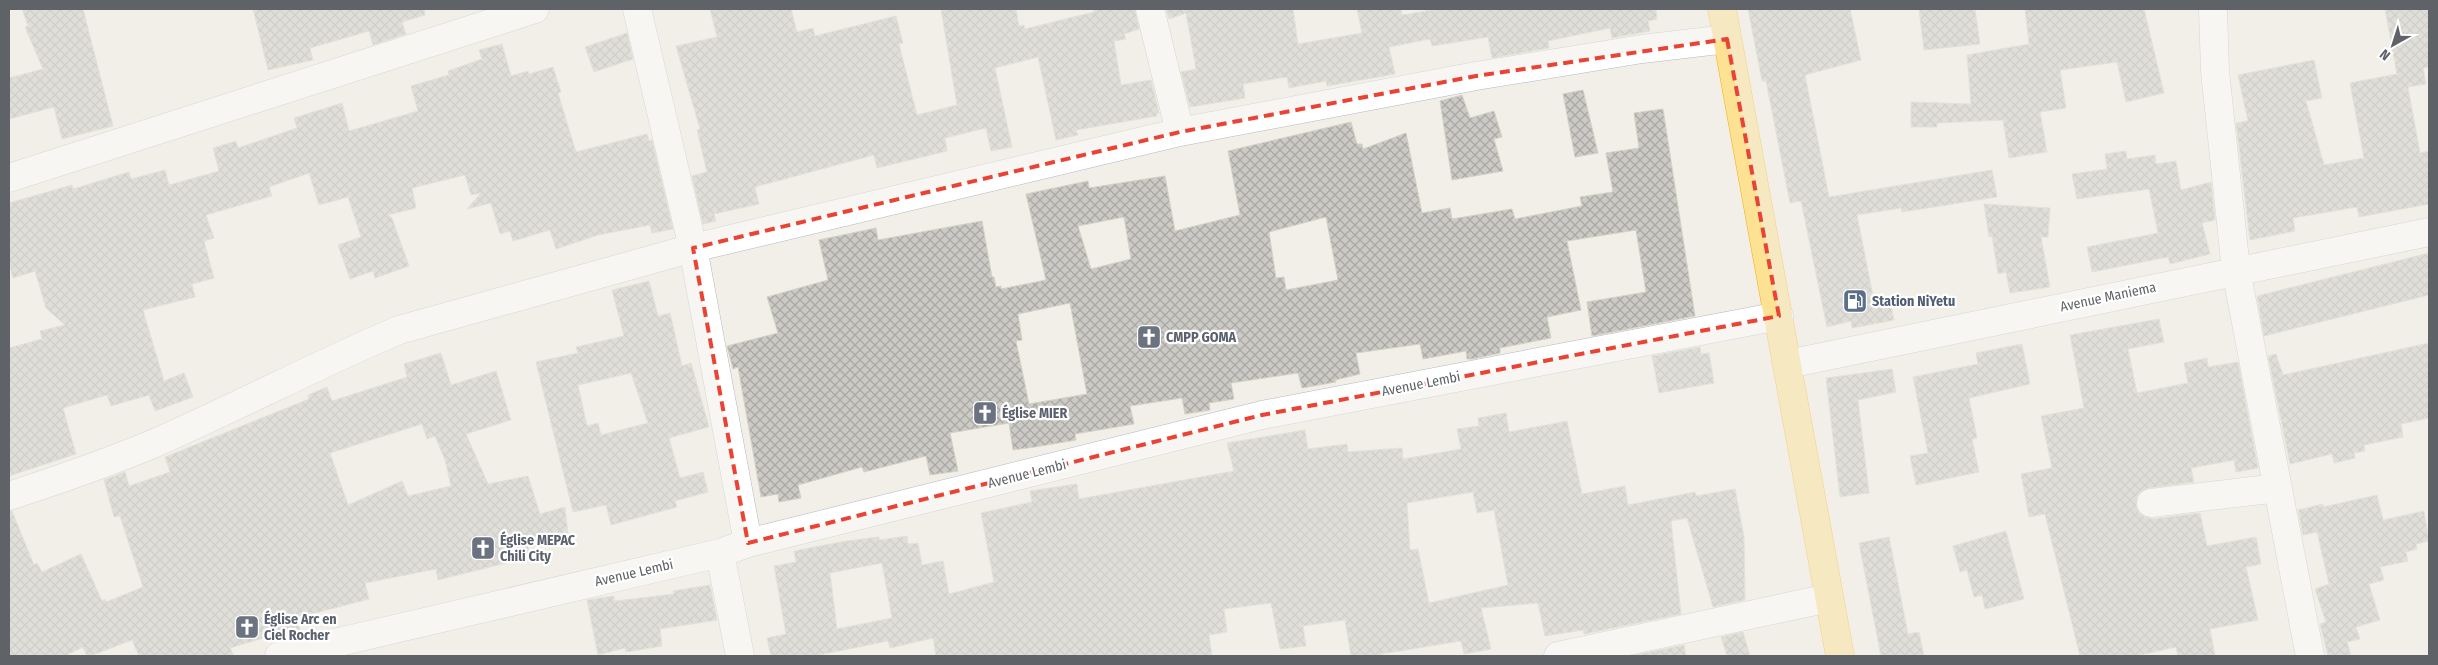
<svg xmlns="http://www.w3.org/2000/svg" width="2438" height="665" font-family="'Fira Sans Condensed',sans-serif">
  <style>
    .building { fill: url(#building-cross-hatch); stroke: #d6d1c6; fill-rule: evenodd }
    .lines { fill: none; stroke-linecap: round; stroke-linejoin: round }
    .minor-casing { stroke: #b5b8bc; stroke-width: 29 }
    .highway-casing { stroke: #f9ab00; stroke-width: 29 }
    .minor { stroke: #fff; stroke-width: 28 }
    .highway { stroke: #fde293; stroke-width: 28 }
    .marked { fill: none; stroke: #ea4335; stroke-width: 4; stroke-dasharray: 10 6; stroke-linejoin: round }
    .labels { text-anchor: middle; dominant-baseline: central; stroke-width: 4.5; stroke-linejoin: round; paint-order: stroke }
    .street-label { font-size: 14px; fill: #5f6368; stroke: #fff }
    .service-label { font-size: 14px; font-weight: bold; fill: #4e5e75; stroke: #fff; text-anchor: start }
    .worship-label { font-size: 14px; font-weight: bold; fill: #5b616d; stroke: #fff; text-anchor: start }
  </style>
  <defs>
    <pattern id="building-cross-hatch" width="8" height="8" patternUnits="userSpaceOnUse" patternTransform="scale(1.25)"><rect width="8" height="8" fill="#cccac5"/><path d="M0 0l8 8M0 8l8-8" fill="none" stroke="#a9a8a4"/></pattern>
  </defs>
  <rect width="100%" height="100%" fill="#f1efe8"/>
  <path class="building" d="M22 9H83L113 126 62 139 54 107 9 119V78L43 69 25 27 28 26Z
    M253 9H424L425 15 402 22 406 34 373 45 369 31 310 48 313 60 268 70Z
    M710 9H791L797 32 813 28 815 36 896 16 903 43 899 44 917 115 957 105 941 9H1016L1019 26 1024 25 1025 29 1094 12V9H1135L1139 29 1124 34 1126 39 1114 41 1121 85 1151 80 1159 113H1156L1157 116 1076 130 1078 135 1056 140 1038 57 995 68 1012 147 991 151 986 128 945 138 947 151 877 168 874 155 755 187 759 204 714 214 716 221 703 224 692 176 707 172 697 130 700 129 676 46 717 37Z
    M1166 9H1293L1298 44 1362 33 1357 9H1401L1402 15 1438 9H1656L1657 19 1648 21 1650 31 1612 38 1610 28 1548 41 1549 48 1492 58 1488 37 1432 46 1430 39 1389 47 1395 74 1327 86 1326 81 1289 88 1287 77 1243 84 1245 98 1190 107 1181 72 1196 69 1186 13 1169 19Z
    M1748 9H1850L1861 60 1805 75 1829 197 1992 170 1997 197 1902 212 1901 208 1857 215 1874 301 1889 297 1894 320 1852 328 1851 321 1827 327 1801 201 1790 203 1766 81H1762Z
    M1919 9H1975L1980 44 1924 50Z
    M2025 9H2144L2164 93 2126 102 2117 62 2060 70 2066 108 2040 112 2047 152 2009 158 2003 120 1937 123V127H1911V102L1971 104 1967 55 2029 44Z
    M2385 9H2429V67L2423 68 2426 84 2408 87 2420 153 2429 151V204L2359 217 2357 207 2293 218 2295 231 2250 240 2236 123 2248 121 2238 75 2314 60 2322 98 2306 101 2324 165 2364 158 2350 83 2397 74Z
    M627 33 633 59 594 72 585 47Z
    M502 44 511 76 528 71 529 74 553 67 561 92 558 93 576 152 647 134 649 141 652 140 673 229 652 233 650 225 598 235 556 249 550 230 513 241 510 231 500 234 491 203 467 209 481 193 471 195 465 175 412 188 416 208 388 215 392 218 409 266 375 278 373 271 350 279 338 245 361 237 348 197 319 205 309 173 269 187 272 196 206 215 214 238 204 241 214 278 192 284 195 297 143 310 164 381 184 373 193 397 155 411 149 395 111 406 107 395 63 408 76 454 9 476V348L42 339 40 331 65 325 46 308 35 271 13 278 9 263V203L72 185 73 189 129 172 131 179 165 170 169 185 219 171 213 148 236 141 238 148 297 128 294 118 342 103 349 131 418 111 411 86 449 75 448 71 482 59 479 50Z
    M1583 90 1598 153 1575 157 1563 94Z
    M1462 95 1470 118 1494 111 1502 137 1494 139 1503 171 1452 180 1440 101Z
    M1663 109 1695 316 1592 336 1587 302 1646 292 1636 230 1567 241 1581 310 1547 317 1551 338 1500 348V353L1473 359H1467L1466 351 1423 359 1420 344 1356 353 1360 374 1335 380 1336 382 1302 388 1298 373 1231 383 1234 399 1209 403 1210 410 1185 414 1182 398 1130 406 1134 424 1075 434 1076 440 1035 447 1013 450 1009 423 950 433 958 471 930 475 926 456 864 472 862 467 798 485 801 498 779 502 778 494 761 497 738 367 733 369 727 346 778 333 767 297 828 280 819 240 876 228 878 240 982 221 992 277H994L996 287 1001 286V289L1046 280 1026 194 1088 181 1089 188 1165 176 1175 231 1240 215 1228 151 1351 122 1357 144H1362L1363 149 1406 133 1422 213 1450 208 1452 219 1512 209 1515 219 1582 206 1580 197 1613 192 1606 153 1639 148 1634 113ZM1124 217 1131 259 1091 269 1078 226ZM1326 217 1338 280 1286 290 1284 277 1276 278 1269 232ZM1070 303 1087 394 1029 404 1016 341 1022 340 1018 314Z
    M2126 151 2127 159 2155 155 2156 164 2176 161 2181 190 2211 182 2215 220 2202 223 2210 254 2170 264 2168 257 2092 272 2087 247 2158 233 2149 189 2077 199 2072 174 2107 169 2105 154Z
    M1984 204 2050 208 2048 237H2041L2050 287 2010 293 2006 272 1998 274 1992 236 1989 237Z
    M2429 253V295L2264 336 2257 296Z
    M649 281 658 316 670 313 682 366 691 363 709 427 669 438 680 478 703 472 708 492 675 501 677 507 611 525 606 505 573 512 536 362 578 353 576 347 624 336 612 290ZM631 373 648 423 601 435 598 423 587 426 578 385Z
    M2159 319 2164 342 2128 349 2137 393 2188 383 2184 363 2207 358 2208 367 2238 362 2258 468 2236 472 2234 460 2191 468 2194 482 2149 488 2141 491 2137 496 2136 505 2139 513 2145 517 2152 519 2200 513 2207 546 2256 537 2261 564 2246 567 2258 620 2210 629 2215 656H2178L2176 647 2136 656H2080L2045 514 2029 517 2021 474 2052 468 2041 416 2084 408 2070 335Z
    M2429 343V418L2401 424 2403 437 2364 445 2365 451 2354 453 2355 458 2334 463 2332 454 2290 464 2268 356 2276 354 2283 375Z
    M2022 344 2030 384 1969 398 1977 438 1972 439 1979 472 1916 485 1910 456 1928 453 1913 377 1978 364 1976 353Z
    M1700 347 1701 354 1709 353 1714 383 1659 393 1652 356Z
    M441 353 451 385 496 371 511 420 466 434 488 484 528 476 540 514 565 507 569 543 528 547 530 557 438 580 436 569 365 583 369 599 296 618 301 633 279 640 277 634 230 648 234 656H139L132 640 90 656H87L83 647 65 656H9V511H12L34 565 37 563 42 572 81 554 102 601 105 599 106 602 143 587 120 516 114 517 104 480 125 472 129 486 170 472 165 457 309 399 308 395 327 387 332 401 407 377 404 364ZM422 424 427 439 435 436 445 460 451 486 408 496 402 481 348 505 330 453Z
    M1892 369 1896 392 1858 400 1869 493 1840 497 1826 378Z
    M1506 413 1509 432 1567 421 1582 494 1625 486 1628 505 1695 492 1696 496 1735 489 1744 537 1745 600 1713 607 1687 518 1671 521 1681 614 1584 634 1583 630 1545 636 1538 603 1481 608 1491 649 1464 654 1461 641 1381 654 1382 656H1351L1345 620 1303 626 1306 646 1280 649 1271 603 1224 609 1227 632 1209 635 1212 656H936L933 638 890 648 888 641 814 656H771L767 638 786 634 774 566 796 562 794 551 846 541 879 537V540L907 536 908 544 918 543 922 565 943 561 949 594 994 582 981 513 1032 502 1030 491 1077 484 1079 499 1234 471 1227 443 1305 430 1308 449 1347 444 1348 452 1402 448 1403 459 1461 449 1457 429 1479 426 1478 418ZM1473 492 1477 513 1494 510 1508 585 1429 603 1418 549 1410 550 1407 503ZM882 563 892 618 837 629 830 573Z
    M2377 495 2383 520 2424 511 2429 541 2416 544 2417 549 2406 552 2408 561 2380 567 2384 580 2369 584 2380 620 2356 627 2360 639 2347 642 2351 656H2328L2320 624 2326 622 2315 589 2329 584 2317 532 2303 535 2298 510 2323 504V507Z
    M2006 531 2024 599 1985 609 1982 595 1974 597 1967 570 1960 572 1953 546Z
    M1889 537 1908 634 1919 632 1924 656H1881L1859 543Z
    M710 585 717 620 660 629 662 646 626 652 625 648 598 655 587 600 614 596 615 601 674 594 673 591Z
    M1743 632 1750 656H1727L1721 637Z
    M1684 645 1686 656H1631Z"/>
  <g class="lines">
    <defs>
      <path id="minor" d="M637 9 693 248 748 543
        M1150 9 1180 132
        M2213 9 2215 71 2236 270 2310 656
        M9 178 535 9
        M1788 364 2429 232
        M9 496C58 480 107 463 155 443 237 407 316 365 399 330L693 248 1180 132 1476 76 1642 49 1727 39
        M2151 503 2278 488
        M720 553 740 656
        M279 656 720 553 748 543 1262 415 1779 316
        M1558 656 1829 598"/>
      <path id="highway" d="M1722 9 1840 656"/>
    </defs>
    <use href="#minor" class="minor-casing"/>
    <use href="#highway" class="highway-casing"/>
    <use href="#minor" class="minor"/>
    <use href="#highway" class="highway"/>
  </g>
  <path d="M0 0H2438V665H0ZM1727 39 1779 316 1262 415 748 543 693 248 1180 132 1476 76Z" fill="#f1efe8" fill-opacity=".55" fill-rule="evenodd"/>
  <path class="marked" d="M1727 39 1779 316 1262 415 748 543 693 248 1180 132 1476 76Z"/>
  <defs>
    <symbol id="fuel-square" viewBox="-11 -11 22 22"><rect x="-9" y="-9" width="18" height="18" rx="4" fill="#5c6f8a" stroke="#fff"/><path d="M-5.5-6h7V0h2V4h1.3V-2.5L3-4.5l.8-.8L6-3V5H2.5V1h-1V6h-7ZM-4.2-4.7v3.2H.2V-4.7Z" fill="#fff"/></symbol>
    <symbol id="church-square" viewBox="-11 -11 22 22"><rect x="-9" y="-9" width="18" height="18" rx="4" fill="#6b7280" stroke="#fff"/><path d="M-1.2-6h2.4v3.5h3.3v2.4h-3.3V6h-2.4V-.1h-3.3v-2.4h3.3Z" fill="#fff"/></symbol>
  </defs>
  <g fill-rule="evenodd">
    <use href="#fuel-square" x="1841" y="287" width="28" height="28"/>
    <use href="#church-square" x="1135" y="323" width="28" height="28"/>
    <use href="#church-square" x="971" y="399" width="28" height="28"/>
    <use href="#church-square" x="469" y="534" width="28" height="28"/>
    <use href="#church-square" x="233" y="613" width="28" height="28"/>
  </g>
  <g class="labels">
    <g class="street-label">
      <text transform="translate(2108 297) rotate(-12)">Avenue Maniema</text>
      <text transform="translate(1421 384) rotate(-11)">Avenue Lembi</text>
      <text transform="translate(1027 474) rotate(-14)">Avenue Lembi</text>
      <text transform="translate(634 573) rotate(-13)">Avenue Lembi</text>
    </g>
    <g class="service-label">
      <text x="1872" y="301">Station NiYetu</text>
    </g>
    <g class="worship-label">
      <text x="1166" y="337">CMPP GOMA</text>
      <text x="1002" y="413">Église MIER</text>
      <text x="500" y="540">Église MEPAC<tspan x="500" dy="16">Chili City</tspan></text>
      <text x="264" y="619">Église Arc en<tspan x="264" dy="16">Ciel Rocher</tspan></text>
    </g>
  </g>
  <rect width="2438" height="665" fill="none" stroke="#5f6368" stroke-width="20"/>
  <g transform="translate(2393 45) rotate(219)" stroke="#ffffff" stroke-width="4" paint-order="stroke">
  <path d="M0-4L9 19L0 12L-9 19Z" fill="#5f6368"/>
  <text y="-8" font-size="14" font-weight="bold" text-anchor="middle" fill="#5f6368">N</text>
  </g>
</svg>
